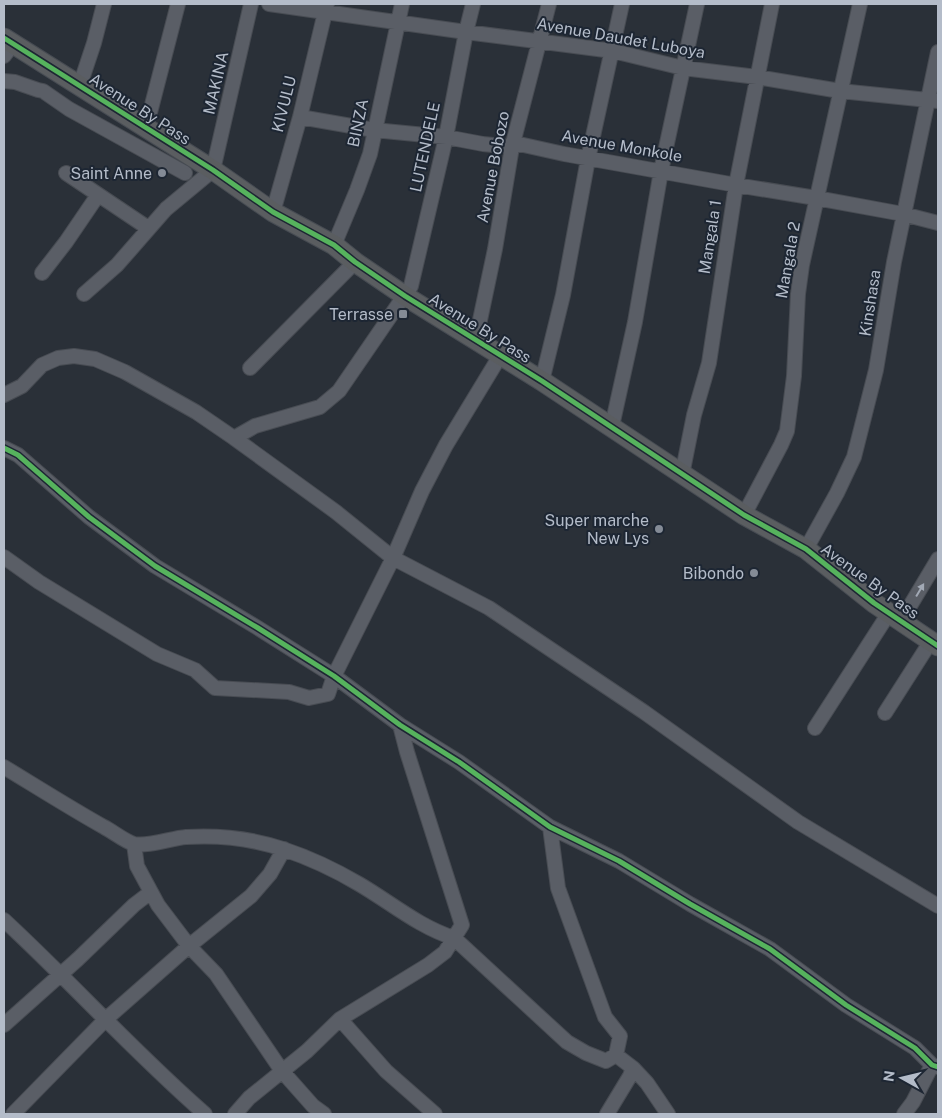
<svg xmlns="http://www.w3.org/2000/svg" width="942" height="1118" font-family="'Public Sans',sans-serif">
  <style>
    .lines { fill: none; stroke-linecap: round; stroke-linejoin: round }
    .minor-casing { stroke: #484c53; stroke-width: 16 }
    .highway-casing { stroke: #474c53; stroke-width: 21 }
    .minor { stroke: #5a5e66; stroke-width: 14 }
    .highway { stroke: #5a5d60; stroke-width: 19 }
    .cycleway-casing { stroke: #1d2633; stroke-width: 8 }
    .cycleway { stroke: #56b35d; stroke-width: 5 }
    .oneway { fill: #a2a9b5 }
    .poi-dot { fill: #848b96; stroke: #1d2633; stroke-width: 2 }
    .labels { text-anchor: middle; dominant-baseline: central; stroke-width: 4; stroke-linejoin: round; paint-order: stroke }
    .street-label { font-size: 16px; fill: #b4bcc9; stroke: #1d2633 }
    .poi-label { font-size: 16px; fill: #b4bcc9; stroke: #1d2633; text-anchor: end }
  </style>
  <rect width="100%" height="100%" fill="#2a3038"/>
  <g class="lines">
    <defs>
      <path id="minor" d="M269 4 466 32 613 51 683 68 757 77 840 91 938 101
        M4 56 13 44
        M4 81 15 82 38 90 43 91 69 109 185 173
        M80 85 94 43 104 4
        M300 117 374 130 446 137 483 144 512 147 519 144 564 154 736 185 816 198 903 214 938 223
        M146 128 178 4
        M66 173 148 228
        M273 212 300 117 327 4
        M334 245 357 190 370 154 402 4
        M42 273 66 242 98 195
        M84 294 117 265 166 209 213 170 251 4
        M476 339 495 249 512 147 549 4
        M250 368 355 262
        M542 381 563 295 588 159 622 4
        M4 395 22 386 42 365 58 358 74 356 95 359 125 372 196 412 234 438 336 512 393 558 489 608 644 712 798 822 938 906
        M612 426 635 322 661 171 697 4
        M234 438 255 426 320 407 339 391 411 286 446 137 466 32 473 4
        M4 448 18 455 89 517 155 566 258 628 334 676 400 725 459 762 550 827 619 861 690 904 770 949 846 1005 915 1048 932 1065 938 1067
        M682 475 694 415 709 363 736 185 772 4
        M744 515 781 445 787 431 794 376 798 294 802 265 860 4
        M806 549 837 493 854 457 876 370 894 262 938 52
        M4 557 39 582 157 654 195 670 215 688 289 692 309 698 328 694 334 676 393 558 422 491 446 445 500 356
        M901 621 938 559
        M885 713 931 641
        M815 728 889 613
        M4 767C37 787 70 808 104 827 112 831 126 842 134 844 148 847 172 838 186 837 218 835 253 839 283 849 307 857 337 871 359 884 390 902 419 927 454 938L567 1042 586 1053 606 1061 616 1055
        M550 827 558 888 605 1017 620 1036 616 1055 633 1068 647 1083 668 1114
        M134 844 137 866 158 905 189 946 216 974 282 1071 313 1106 324 1114
        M4 920C72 983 135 1053 205 1114
        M340 1019 386 1071 435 1114
        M4 1025 78 959 134 905 151 892
        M13 1114 106 1019 189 946 251 896 270 874 284 849
        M235 1114 249 1098 307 1051 340 1019 428 965 445 952 462 925 407 752 400 725
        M607 1114 630 1076 633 1068
        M904 1114 913 1102 932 1065"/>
      <path id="highway" d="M4 38 213 170 273 212 334 245 355 262 405 296 542 381 744 515 806 549 874 603 938 646"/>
    </defs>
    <use href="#minor" class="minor-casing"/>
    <use href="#highway" class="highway-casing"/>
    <use href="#minor" class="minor"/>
    <use href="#highway" class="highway"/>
    <defs>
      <path id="cycleway" d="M4 38 213 170 273 212 334 245 355 262 405 296 542 381 744 515 806 549 874 603 938 646
        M4 448 18 455 89 517 155 566 258 628 334 676 400 725 459 762 550 827 619 861 690 904 770 949 846 1005 915 1048 932 1065 938 1067"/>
    </defs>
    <use href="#cycleway" class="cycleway-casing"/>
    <use href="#cycleway" class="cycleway"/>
  </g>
  <defs><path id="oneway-solid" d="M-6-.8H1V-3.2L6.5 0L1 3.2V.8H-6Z" transform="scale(1.25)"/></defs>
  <use class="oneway" href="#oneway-solid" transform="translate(920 590) rotate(-59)"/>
  <g class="poi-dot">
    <circle cx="162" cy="173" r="5"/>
    <rect x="398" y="309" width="10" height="10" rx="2.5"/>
    <circle cx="659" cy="529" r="5"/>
    <circle cx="754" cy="573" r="5"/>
  </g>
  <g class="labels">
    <g class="street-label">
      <text transform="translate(621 38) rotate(10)">Avenue Daudet Luboya</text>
      <text transform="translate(216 83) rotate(-77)">MAKINA</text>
      <text transform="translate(284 104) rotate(-76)">KIVULU</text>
      <text transform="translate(140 109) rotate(33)">Avenue By Pass</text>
      <text transform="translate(358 123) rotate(-78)">BINZA</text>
      <text transform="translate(622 146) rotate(10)">Avenue Monkole</text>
      <text transform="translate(425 147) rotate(-78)">LUTENDELE</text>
      <text transform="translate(493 167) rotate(-79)">Avenue Bobozo</text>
      <text transform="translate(710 237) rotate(-81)">Mangala 1</text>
      <text transform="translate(788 260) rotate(-80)">Mangala 2</text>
      <text transform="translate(870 303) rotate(-81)">Kinshasa</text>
      <text transform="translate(480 328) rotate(32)">Avenue By Pass</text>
      <text transform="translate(870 581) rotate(36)">Avenue By Pass</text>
    </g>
    <g class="poi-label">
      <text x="152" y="173">Saint Anne</text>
      <text x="393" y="314">Terrasse</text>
      <text x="649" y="520">Super marche<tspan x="649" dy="18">New Lys</tspan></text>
      <text x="744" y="573">Bibondo</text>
    </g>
  </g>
  <rect width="942" height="1118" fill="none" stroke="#b4bcc9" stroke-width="10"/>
  <g transform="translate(902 1078) rotate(278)" stroke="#1d2633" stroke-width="4" paint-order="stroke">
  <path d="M0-4L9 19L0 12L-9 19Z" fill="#b4bcc9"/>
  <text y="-8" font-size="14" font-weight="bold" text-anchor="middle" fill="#b4bcc9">N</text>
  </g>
</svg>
